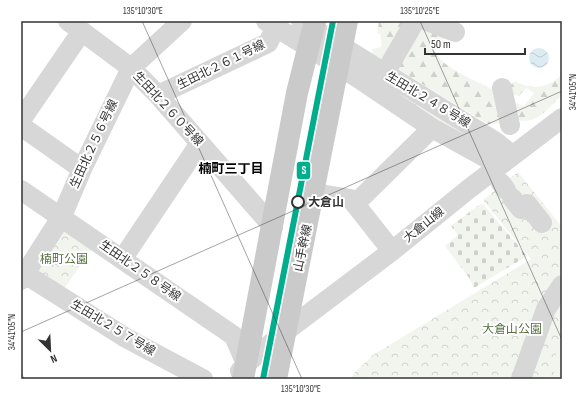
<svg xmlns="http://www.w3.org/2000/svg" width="583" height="400" font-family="'Sofia Sans Condensed','Noto Sans JP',sans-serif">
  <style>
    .grass { fill: url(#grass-tufts) }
    .forest { fill: url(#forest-firs) }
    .cemetery { fill: url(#cemetery-stones) }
    .park { fill: url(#park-crowns) }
    .pitch { fill: #f1f5ed }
    .water { fill: url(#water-waves) }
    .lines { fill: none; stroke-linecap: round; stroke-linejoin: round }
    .minor { stroke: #d7d7d7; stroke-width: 20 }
    .major { stroke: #cacaca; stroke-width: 22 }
    .metro-1-casing { stroke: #fff; stroke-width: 9 }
    .metro-1 { stroke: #00ae8e; stroke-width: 6 }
    .ticks { fill: none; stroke: #333; stroke-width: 1; stroke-opacity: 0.45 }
    .stop-dot { fill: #fff; stroke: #333; stroke-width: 2 }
    .labels { text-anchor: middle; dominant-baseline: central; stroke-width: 4; stroke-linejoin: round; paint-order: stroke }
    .street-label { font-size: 12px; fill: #333; stroke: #fff }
    .stop-label { font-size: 12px; font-weight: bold; fill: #333; stroke: #fff; text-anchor: start }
    .park-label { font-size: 12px; fill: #56703f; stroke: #fff }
    .neighbourhood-label { font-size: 13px; font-weight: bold; fill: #000; stroke: #fff }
    .line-badge { stroke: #fff; stroke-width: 1.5 }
    .badge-label { font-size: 11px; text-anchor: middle; font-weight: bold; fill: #fff }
    .neatline { fill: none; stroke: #333; stroke-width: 1.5 }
    .ticks-label { font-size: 10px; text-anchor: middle; fill: #333 }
  </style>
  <defs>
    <pattern id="grass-tufts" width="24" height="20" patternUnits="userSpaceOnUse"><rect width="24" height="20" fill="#f1f5ed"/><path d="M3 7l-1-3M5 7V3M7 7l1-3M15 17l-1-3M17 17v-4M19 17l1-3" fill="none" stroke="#cfd2cc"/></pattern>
    <pattern id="forest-firs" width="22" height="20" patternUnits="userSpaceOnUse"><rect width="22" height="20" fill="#f1f5ed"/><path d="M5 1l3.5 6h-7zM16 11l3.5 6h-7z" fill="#cfd2cc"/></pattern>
    <pattern id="cemetery-stones" width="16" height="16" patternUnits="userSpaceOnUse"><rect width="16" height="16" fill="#f1f5ed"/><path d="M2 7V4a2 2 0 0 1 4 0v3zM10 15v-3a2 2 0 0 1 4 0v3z" fill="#cfd2cc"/></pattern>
    <pattern id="park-crowns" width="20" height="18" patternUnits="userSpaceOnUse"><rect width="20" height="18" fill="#f1f5ed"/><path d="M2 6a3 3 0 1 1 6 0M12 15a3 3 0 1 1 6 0" fill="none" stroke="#cfd2cc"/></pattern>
    <pattern id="water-waves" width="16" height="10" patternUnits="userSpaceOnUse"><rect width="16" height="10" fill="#ddebf3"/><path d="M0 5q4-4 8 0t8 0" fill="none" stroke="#becad1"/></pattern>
  </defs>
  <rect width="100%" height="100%" fill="#fff"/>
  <path class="grass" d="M407 98 492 147 489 151 407 101Z"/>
  <path class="forest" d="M379 21H400L452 36 435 42C434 47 434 52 438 57 450 71 479 82 495 91L499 123 488 124 373 54 372 49 382 47 380 33 377 34Z
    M562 74V95C549 107 536 127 516 119L515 103 524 106 534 93 526 88 519 96 511 94 507 88 515 81C531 91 550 88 562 74Z"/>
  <path class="cemetery" d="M483 204 527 256 474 288 470 279 445 246 458 235 451 226 479 205Z"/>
  <path class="park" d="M518 172 562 227V379H351L354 373 373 355 531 259 483 200Z
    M64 228 93 247 64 289 36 270Z"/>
  <path class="pitch" d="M562 335V379H554V360Z"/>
  <path class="water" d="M529 58a10 10 0 1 1 20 0a10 10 0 1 1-20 0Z"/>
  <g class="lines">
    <path class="minor" d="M68 21 131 68 158 95 273 227
      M266 21 358 78 432 128 499 165
      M301 21 496 142 512 155
      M427 21 455 32
      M389 66 415 21
      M502 88 510 125
      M158 95 268 43 276 27
      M21 120 82 31
      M21 126 82 169
      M501 183 506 190
      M21 190 234 336 246 364
      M314 193 351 199 392 251
      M512 198 521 209 527 204 542 223
      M356 203 432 128
      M123 258 200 143
      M25 274 126 338 203 379
      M21 280 62 216 82 169 131 68 182 21
      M240 371 246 364 286 331 392 251 470 188 562 118
      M521 379 546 309 562 285"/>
    <path class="major" d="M243 379 297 93 315 21
      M276 379 347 21"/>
    <defs>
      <path id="metro-1" d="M263 379 333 21"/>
    </defs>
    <use href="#metro-1" class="metro-1-casing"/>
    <use href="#metro-1" class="metro-1"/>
  </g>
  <path class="ticks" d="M142 21 302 379M420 21 562 340M21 332 562 91M21 372 24 379"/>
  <circle class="stop-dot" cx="298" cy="202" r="6"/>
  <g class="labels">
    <g class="street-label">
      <text transform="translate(221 65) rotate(-26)">生田北２６１号線</text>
      <text transform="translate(428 100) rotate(31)">生田北２４８号線</text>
      <text transform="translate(168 109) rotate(47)">生田北２６０号線</text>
      <text transform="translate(94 144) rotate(-65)">生田北２５６号線</text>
      <text transform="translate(424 225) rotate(-39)">大倉山線</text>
      <text transform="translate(303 248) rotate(-78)">山手幹線</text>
      <text transform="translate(140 271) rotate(35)">生田北２５８号線</text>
      <text transform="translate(113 328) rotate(31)">生田北２５７号線</text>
    </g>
    <g class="stop-label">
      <text x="308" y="202">大倉山</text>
    </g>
    <g class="park-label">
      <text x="64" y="259">楠町公園</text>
      <text x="512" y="329">大倉山公園</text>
    </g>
    <g class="neighbourhood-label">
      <text x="231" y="169">楠町三丁目</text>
    </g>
  </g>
  <rect class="line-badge" x="296" y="161" width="15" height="19" rx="4" fill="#00ae8e"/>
  <g class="badge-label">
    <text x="304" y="174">S</text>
  </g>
  <rect width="583" height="400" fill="none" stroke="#ffffff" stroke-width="44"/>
  <g transform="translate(50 350) rotate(156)" stroke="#ffffff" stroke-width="3" paint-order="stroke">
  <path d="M0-3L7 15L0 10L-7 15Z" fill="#333333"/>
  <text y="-6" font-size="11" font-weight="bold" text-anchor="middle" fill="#333333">N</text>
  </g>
  <path d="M425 48v6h100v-6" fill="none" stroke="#333333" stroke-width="2"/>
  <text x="431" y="48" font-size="12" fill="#333333" stroke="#ffffff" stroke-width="3" paint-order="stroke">50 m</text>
  <rect x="22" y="22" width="539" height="356" class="neatline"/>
  <g class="ticks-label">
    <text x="143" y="14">135°10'30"E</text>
    <text x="420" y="14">135°10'25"E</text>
    <text transform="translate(572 92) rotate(-90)" y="4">34°41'05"N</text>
    <text transform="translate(11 332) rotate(-90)" y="4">34°41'05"N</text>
    <text x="301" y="392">135°10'30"E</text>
  </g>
</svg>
